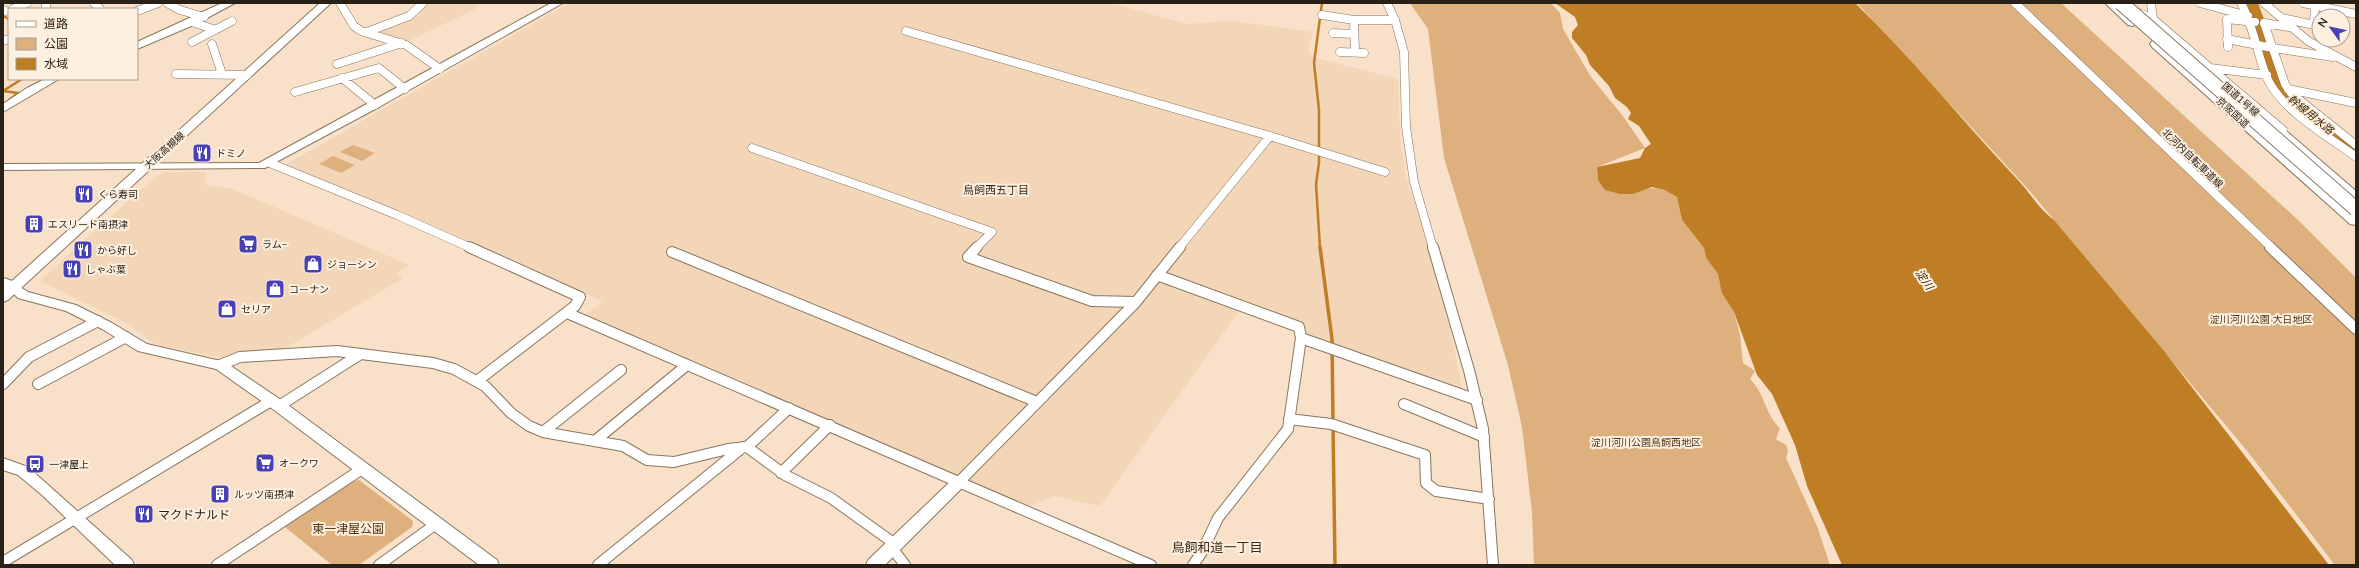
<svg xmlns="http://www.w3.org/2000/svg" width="2359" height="568" font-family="Lato,'Noto Sans JP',sans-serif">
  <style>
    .built { fill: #f2d6b7 }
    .green { fill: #ddb07e }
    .water { fill: #bf7e25 }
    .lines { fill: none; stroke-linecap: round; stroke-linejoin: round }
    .stream-far1 { stroke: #bf7e25; stroke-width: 2.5 }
    .stream { stroke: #bf7e25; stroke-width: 3.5 }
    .river { fill: #bf7e25; fill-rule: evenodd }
    .street-far1-casing { stroke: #89755f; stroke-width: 9 }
    .street-casing { stroke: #89755f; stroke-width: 12 }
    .secondary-casing { stroke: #89755f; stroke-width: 2 }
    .primary-casing { stroke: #89755f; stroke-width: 2 }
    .highway-casing { stroke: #89755f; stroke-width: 2 }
    .street-far1 { stroke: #fff; stroke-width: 8 }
    .street { stroke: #fff; stroke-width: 10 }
    .secondary { fill: #fff; fill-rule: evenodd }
    .primary { fill: #fff; fill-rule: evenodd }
    .highway { fill: #fff; fill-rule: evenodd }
    .highway-bridge-casing { stroke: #89755f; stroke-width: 16; stroke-linecap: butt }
    .highway-bridge { stroke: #fff; stroke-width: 14 }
    .labels { text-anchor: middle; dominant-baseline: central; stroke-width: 4; stroke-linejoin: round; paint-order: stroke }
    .street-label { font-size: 10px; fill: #292118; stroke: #fdf0e1 }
    .poi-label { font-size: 10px; fill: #292118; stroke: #fdf0e1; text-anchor: start }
    .park-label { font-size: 10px; fill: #513513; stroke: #fdf0e1 }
    .water-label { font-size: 11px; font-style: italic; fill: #402601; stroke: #fdf0e1 }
    .neighbourhood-label { font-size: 11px; fill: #3a2915; stroke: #fdf0e1 }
    .near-poi-label { font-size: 12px; fill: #292118; stroke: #fdf0e1; text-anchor: start }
    .near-park-label { font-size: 12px; fill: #513513; stroke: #fdf0e1 }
    .near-neighbourhood-label { font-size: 13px; fill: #3a2915; stroke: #fdf0e1 }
  </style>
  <rect width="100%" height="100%" fill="#f8e1c8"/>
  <path class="built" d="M426 3H476L474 4 479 7 407 42 375 32Z
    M569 3H1110L1187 24 1233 21 1313 32 1308 51 1316 58 1398 79 1400 133 1405 175 1440 274 1462 390 1239 311 1100 506 1055 496 1027 507 585 315 603 301 283 166Z
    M165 172H207L205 185 233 189 409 265 397 274 403 278 284 349 237 352 223 357 210 356 155 344 122 321 40 281 156 176Z"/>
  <path class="green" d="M1410 3H1551L1560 13 1563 29 1591 77 1622 115 1645 148 1597 167 1598 180 1633 194C1652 185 1659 187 1677 197L1682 220 1704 248 1706 258 1718 274 1723 293 1734 312 1740 335 1743 363 1755 371 1750 379C1766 395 1765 415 1780 428L1776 439 1786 445 1788 451 1786 458 1817 526 1830 565H1534L1532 512 1522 427 1508 365 1444 158 1428 29Z
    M1857 3H2061L2299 221 2356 278V565H2335L2248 452 2028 189Z
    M353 145 375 153 362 161 340 152Z
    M333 156 355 165 341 173 319 164Z
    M359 480 413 521 412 527 359 565H332L285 527 351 482Z"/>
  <path class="water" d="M1555 3H1855C1913 59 1963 122 2018 180 2031 194 2039 209 2054 220L2164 351 2329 565H1842L1807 486 1795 445 1772 394 1757 375 1734 312 1722 293 1718 274 1706 258 1704 248 1682 220 1677 197 1664 190 1652 187 1633 194H1620L1605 190 1598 180 1597 167 1640 158 1645 148 1651 144 1639 126 1628 119 1631 113 1627 107 1615 98 1609 86 1590 65 1586 55 1572 38V32L1578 25 1575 17Z"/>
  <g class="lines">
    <path class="stream-far1" d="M3 16 9 19
      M3 91 18 93 3 105
      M3 91 22 79
      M1320 248 1316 184 1319 163V110L1314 63 1322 3"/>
    <path class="stream" d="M1320 247 1332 339 1333 422
      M1333 427 1335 565"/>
    <path class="river" d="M2244 3H2258L2290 89 2356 142V155L2350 154 2277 95 2270 82Z"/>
    <defs>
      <path id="street-far1" d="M46 3V9
        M94 3 100 9
        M167 3 180 10 204 17
        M340 3 354 26 361 31 406 45 440 69
        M1387 3 1395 20 1404 52 1406 127 1414 182 1433 248
        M2015 3 2272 248
        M2151 3 2153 19
        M2200 3 2248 16
        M2241 3C2254 27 2257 54 2267 78 2282 111 2328 136 2356 157
        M2264 3 2308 41 2356 67
        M2303 3 2356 14
        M13 9 27 3
        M3 10 6 11
        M137 11 158 3
        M2137 12 2153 19 2210 68
        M1322 15 1354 20H1395
        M2282 18 2319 26
        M1354 20 1355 52
        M192 22 216 30
        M2314 24 2315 5
        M2289 27 2264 23 2285 84 2291 93 2356 145
        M906 31 1270 136 1385 172
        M367 32 409 16 423 3
        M1333 33 1354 34
        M2227 39 2273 48
        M3 41 9 39
        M192 42 232 21
        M212 44 222 74
        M2228 47 2227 19 2255 22
        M2273 48 2333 57
        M1340 52 1364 53
        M337 64 402 43
        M176 74 247 75
        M2267 75 2210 68 2283 130
        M342 78 375 105
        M2288 89 2356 103
        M295 92 379 68 405 89
        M752 148 992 232 976 248
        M270 163 397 215 471 248
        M1179 248 1270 136"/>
      <path id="street" d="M469 247 580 297 575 306 477 381
        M977 247 968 257 1092 301 1136 302
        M1433 247 1469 370 1483 429 1493 565
        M2270 247 2356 329
        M672 252 1037 402
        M1157 275 1299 327 1301 338 1288 429 1218 518 1202 552 1193 565
        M3 283 14 287
        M567 313 1151 565
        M1301 338 1477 400
        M220 365 240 357 337 351 433 363 454 369 485 386 511 413 529 426 543 432 623 446 647 460 674 462 728 449 747 447 785 475 831 498 895 544
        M3 384 29 357 98 321
        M38 384 126 337
        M1404 404 1484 437
        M279 406 359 355
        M1289 419 1331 424 1425 455 1426 483 1436 491 1489 499
        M543 432 621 370
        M596 440 687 365
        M747 447 789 408
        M781 473 830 425
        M959 482 1136 302 1180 247
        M892 548 905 565
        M3 562 271 401
        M217 565 362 469
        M379 565 436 524
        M598 565 743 447"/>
      <path id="secondary" d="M222 3H235L196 24 137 49V42Z
        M551 3H563L379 107 265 168 3 170V164L259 163Z
        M45 79H59L3 112V104L27 88Z
        M14 283 28 292 76 305 112 323 147 344 225 362 284 402 497 560 499 565H479L274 410 216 369 138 351 102 329 66 311 18 298 7 287Z
        M3 458 28 467 132 560 134 565H115L42 495 18 475 3 470Z
        M959 476 964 478 967 482 964 486 885 565H866L868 560 954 478Z"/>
      <path id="primary" d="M320 3H331L8 300 3 302V289Z"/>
      <path id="highway" d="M2105 3H2119L2140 22 2133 26 2128 25Z
        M2157 40 2162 41 2356 212V225L2350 224 2152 47 2150 44 2152 41Z
        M2272 122 2277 123 2356 191V204L2350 202 2267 129 2265 126Z"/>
    </defs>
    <use href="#street-far1" class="street-far1-casing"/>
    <use href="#street" class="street-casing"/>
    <use href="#secondary" class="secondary-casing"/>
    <use href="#primary" class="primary-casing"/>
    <use href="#highway" class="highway-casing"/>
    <use href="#street-far1" class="street-far1"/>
    <use href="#street" class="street"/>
    <use href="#secondary" class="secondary"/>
    <use href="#primary" class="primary"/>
    <use href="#highway" class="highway"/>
    <defs>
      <path id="highway-bridge" d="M2121 3 2356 209"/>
    </defs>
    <use href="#highway-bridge" class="highway-bridge-casing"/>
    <use href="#highway-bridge" class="highway-bridge"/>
  </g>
  <defs>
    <symbol id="restaurant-square" viewBox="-11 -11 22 22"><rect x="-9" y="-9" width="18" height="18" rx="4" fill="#4740b6" stroke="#fdf0e1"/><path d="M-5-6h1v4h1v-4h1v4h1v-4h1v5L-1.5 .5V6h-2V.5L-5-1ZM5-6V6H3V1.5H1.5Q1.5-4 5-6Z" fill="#fff"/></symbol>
    <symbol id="building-square" viewBox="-11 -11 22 22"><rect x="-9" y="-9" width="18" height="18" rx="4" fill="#4740b6" stroke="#fdf0e1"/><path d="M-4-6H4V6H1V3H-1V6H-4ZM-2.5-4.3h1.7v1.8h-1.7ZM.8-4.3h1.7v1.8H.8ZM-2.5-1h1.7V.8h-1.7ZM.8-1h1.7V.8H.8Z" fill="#fff"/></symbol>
    <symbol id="supermarket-square" viewBox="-11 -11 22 22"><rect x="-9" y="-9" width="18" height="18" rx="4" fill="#4740b6" stroke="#fdf0e1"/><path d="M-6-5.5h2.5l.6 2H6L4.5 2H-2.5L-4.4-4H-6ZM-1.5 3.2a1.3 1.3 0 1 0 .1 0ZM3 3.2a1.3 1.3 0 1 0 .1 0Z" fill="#fff"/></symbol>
    <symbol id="shop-square" viewBox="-11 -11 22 22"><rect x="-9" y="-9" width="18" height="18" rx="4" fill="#4740b6" stroke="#fdf0e1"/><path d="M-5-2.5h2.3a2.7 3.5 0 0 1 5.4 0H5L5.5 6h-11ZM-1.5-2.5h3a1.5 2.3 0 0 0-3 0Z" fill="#fff"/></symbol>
    <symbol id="bus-square" viewBox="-11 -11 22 22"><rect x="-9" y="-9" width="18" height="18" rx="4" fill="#4740b6" stroke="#fdf0e1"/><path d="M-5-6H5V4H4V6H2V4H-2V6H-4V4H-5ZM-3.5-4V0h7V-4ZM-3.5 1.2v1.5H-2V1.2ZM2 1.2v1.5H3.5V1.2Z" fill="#fff"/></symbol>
  </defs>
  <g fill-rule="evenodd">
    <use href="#restaurant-square" x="191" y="142" width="22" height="22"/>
    <use href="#restaurant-square" x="73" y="183" width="22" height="22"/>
    <use href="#building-square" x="23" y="213" width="22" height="22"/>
    <use href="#supermarket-square" x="237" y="233" width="22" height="22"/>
    <use href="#restaurant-square" x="72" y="239" width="22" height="22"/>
    <use href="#shop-square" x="302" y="253" width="22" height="22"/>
    <use href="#restaurant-square" x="61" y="258" width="22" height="22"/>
    <use href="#shop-square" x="264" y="278" width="22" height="22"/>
    <use href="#shop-square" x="216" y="298" width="22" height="22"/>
    <use href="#supermarket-square" x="254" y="452" width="22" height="22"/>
    <use href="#bus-square" x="24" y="453" width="22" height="22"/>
    <use href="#building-square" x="209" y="483" width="22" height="22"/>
    <use href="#restaurant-square" x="133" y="503" width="22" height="22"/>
  </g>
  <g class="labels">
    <g class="street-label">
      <text transform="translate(2241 99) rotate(41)">国道1号線</text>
      <text transform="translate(2233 112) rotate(42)">京阪国道</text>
      <text transform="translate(164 150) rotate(-42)">大阪高槻線</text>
      <text transform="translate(2193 158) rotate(44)">北河内自転車道線</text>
    </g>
    <g class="poi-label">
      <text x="216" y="153">ドミノ</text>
      <text x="98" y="194">くら寿司</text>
      <text x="48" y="224">エスリード南摂津</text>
      <text x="262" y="244">ラム−</text>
      <text x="97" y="250">から好し</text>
      <text x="327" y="264">ジョーシン</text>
      <text x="86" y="269">しゃぶ葉</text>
      <text x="289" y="289">コーナン</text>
      <text x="241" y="309">セリア</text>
      <text x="279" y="463">オークワ</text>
      <text x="49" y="464">一津屋上</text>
      <text x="234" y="494">ルッツ南摂津</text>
    </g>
    <g class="park-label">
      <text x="2261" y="319">淀川河川公園 大日地区</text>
      <text x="1646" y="442">淀川河川公園鳥飼西地区</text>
    </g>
    <g class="water-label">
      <text transform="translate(2311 114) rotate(39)">幹線用水路</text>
      <text transform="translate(1925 279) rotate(56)">淀川</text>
    </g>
    <g class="neighbourhood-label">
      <text x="996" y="189">鳥飼西五丁目</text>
    </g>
    <g class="near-poi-label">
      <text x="158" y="514">マクドナルド</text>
    </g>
    <g class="near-park-label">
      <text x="348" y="528">東一津屋公園</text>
    </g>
    <g class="near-neighbourhood-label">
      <text x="1217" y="547">鳥飼和道一丁目</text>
    </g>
  </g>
  <rect width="2359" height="568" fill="none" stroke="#292118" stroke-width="8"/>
  <rect x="8" y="8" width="130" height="72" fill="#fdf0e1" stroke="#a89d91"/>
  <rect x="16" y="21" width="20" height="6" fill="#ffffff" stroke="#a89d91"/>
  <text x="44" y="28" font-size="12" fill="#292118">道路</text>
  <rect x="16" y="38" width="20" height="12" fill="#ddb07e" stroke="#a89d91"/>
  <text x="44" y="48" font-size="12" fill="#292118">公園</text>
  <rect x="16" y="58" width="20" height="12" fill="#bf7e25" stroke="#a89d91"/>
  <text x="44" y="68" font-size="12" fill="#292118">水域</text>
  <g transform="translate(2331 28) rotate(303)"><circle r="19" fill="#fdf0e1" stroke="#a89d91"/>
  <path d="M0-3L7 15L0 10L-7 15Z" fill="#4740b6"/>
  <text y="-6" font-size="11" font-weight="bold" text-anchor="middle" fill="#292118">N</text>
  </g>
</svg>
